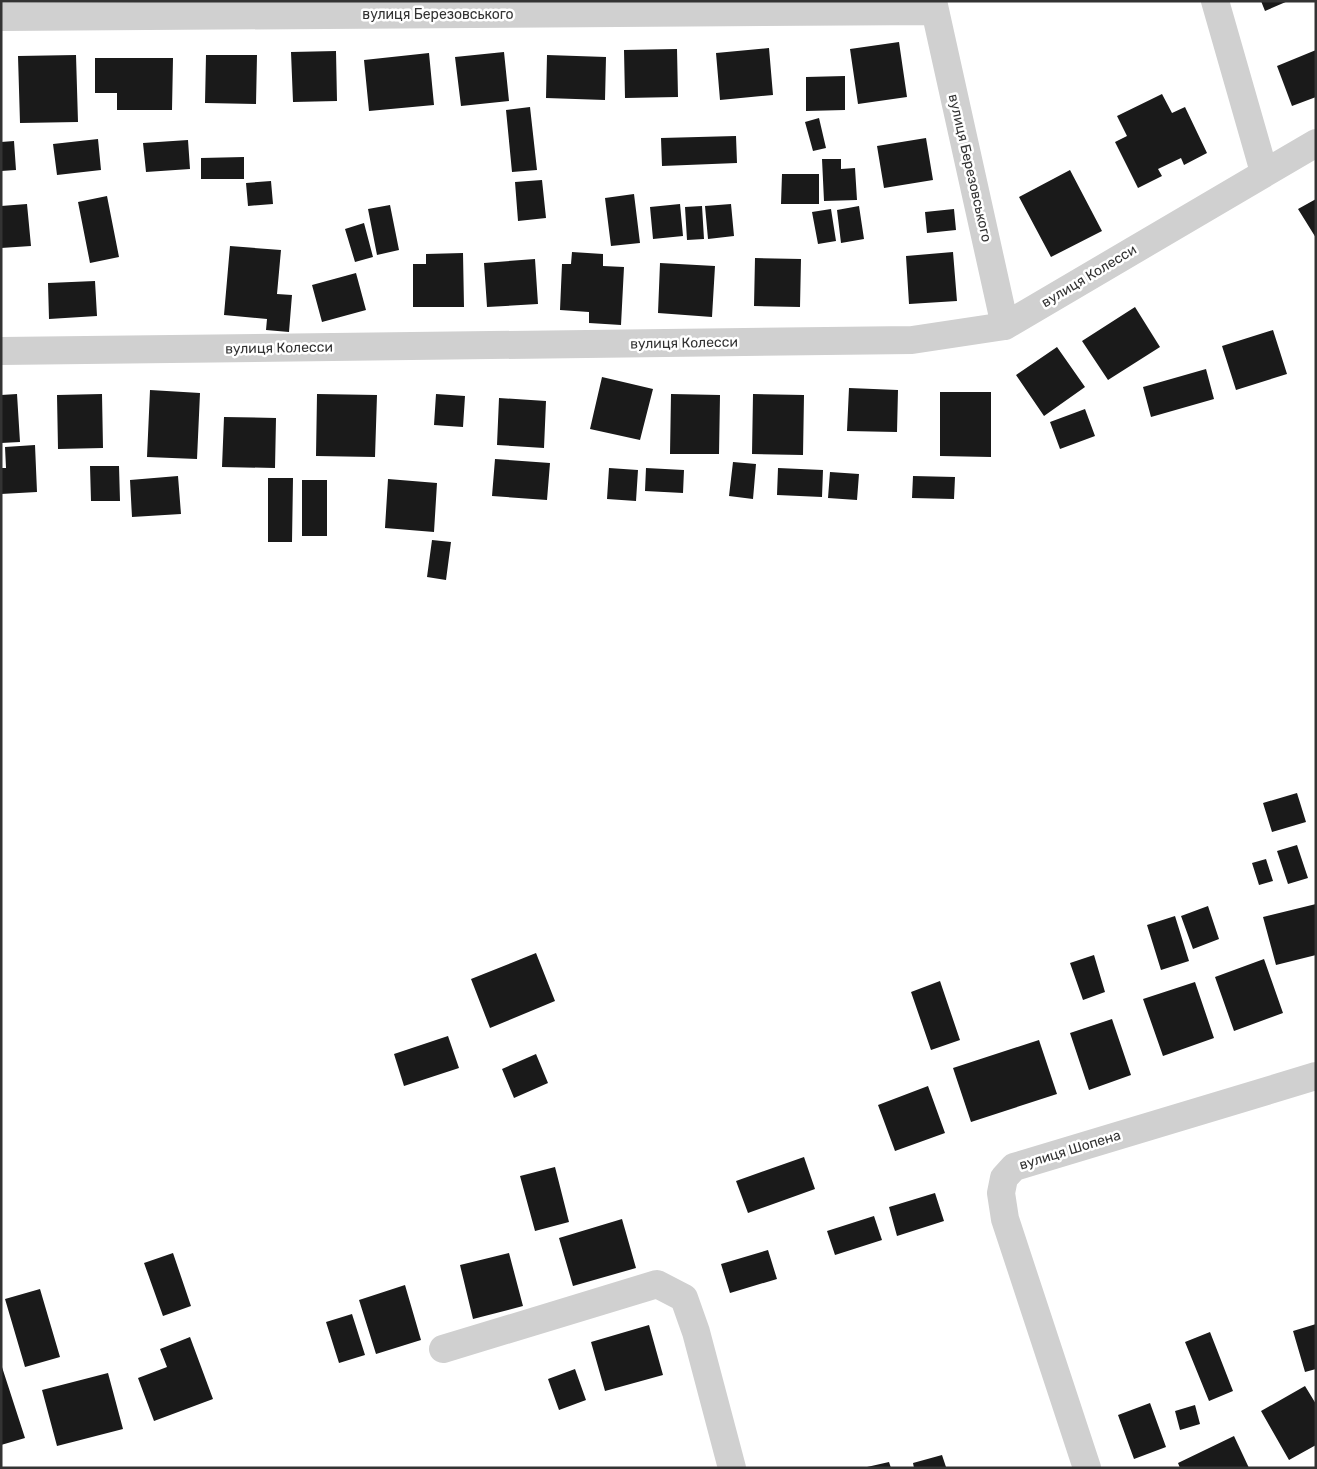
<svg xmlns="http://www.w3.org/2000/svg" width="1317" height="1469" font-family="Rubik,sans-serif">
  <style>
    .building { fill: #1a1a1a }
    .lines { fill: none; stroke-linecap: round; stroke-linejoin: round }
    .minor { stroke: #d0d0d0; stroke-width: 28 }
    .labels { text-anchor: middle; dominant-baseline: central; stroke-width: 5; stroke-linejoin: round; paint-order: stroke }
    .street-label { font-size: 14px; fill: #333; stroke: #fff }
  </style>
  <rect width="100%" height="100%" fill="#fff"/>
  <path class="building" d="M1261 1H1288L1265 11Z
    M899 42 907 97 858 104 850 49Z
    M769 48 773 95 720 100 716 53Z
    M677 49 678 97 625 98 624 50Z
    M1316 50V97L1292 106 1277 66Z
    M336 51 337 101 293 102 291 52Z
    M504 52 509 101 461 106 455 57Z
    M429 53 434 105 369 111 364 60Z
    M76 55 78 122 20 123 18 56Z
    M206 55H257L256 104 205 103Z
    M547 55 606 57 605 100 546 98Z
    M95 58H173L172 110H117V93H95Z
    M845 76V110L806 111V77Z
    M1162 94 1172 113 1185 107 1207 153 1184 165 1181 158 1158 169 1162 176 1138 188 1115 142 1127 136 1117 116Z
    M530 107 537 170 512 172 506 110Z
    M819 118 826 148 813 151 805 122Z
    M736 136 737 163 662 166 661 138Z
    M926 138 933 180 884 188 877 146Z
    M98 139 101 170 57 175 53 144Z
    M188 140 190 169 146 172 143 143Z
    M14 141 16 170 1 171V142Z
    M244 157V179H201V158Z
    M822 159H841V169L855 168 857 200 824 201Z
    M1070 170 1102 231 1051 257 1019 197Z
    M782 174H819V204H781Z
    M542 180 546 218 518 221 515 182Z
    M271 181 273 204 248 206 246 183Z
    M634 194 640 243 611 246 605 198Z
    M107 196 119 257 90 263 78 202Z
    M1316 199V238L1298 209Z
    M27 204 31 246 1 248V206Z
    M680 204 683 236 653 239 650 207Z
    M731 204 734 236 708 239 705 206Z
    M390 205 399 250 377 255 368 209Z
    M702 206 704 239 687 240 685 207Z
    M859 206 864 239 841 243 837 210Z
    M831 209 836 241 818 244 812 212Z
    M954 209 956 230 927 233 925 212Z
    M364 223 373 257 355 262 345 229Z
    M230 246 281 250 277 294 292 295 289 332 266 330 267 319 224 315Z
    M572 252 603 254V266L624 267 621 325 589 323V312L560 310 562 264H571Z
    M953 252 957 301 909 304 906 256Z
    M463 253 464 307H413V264H426V254Z
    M755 258 801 259 800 307 754 306Z
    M535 259 538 304 487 307 484 263Z
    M660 263 715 266 712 317 658 313Z
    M356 273 366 310 322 322 312 285Z
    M95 281 97 316 49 319 48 283Z
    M1135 307 1160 347 1108 380 1082 341Z
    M1273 330 1287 374 1236 390 1222 346Z
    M1057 347 1085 387 1044 416 1016 375Z
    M1206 369 1214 399 1151 417 1143 387Z
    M602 377 653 389 640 440 590 429Z
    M849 388 898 390 897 432 847 431Z
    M150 390 200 393 197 459 147 457Z
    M940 392H991V457L940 456Z
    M17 394 20 442 1 443V395Z
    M102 394 103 448 58 449 57 395Z
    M317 394 377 395 375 457 316 456Z
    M436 394 465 396 463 427 434 425Z
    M671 394 720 395 719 454H670Z
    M753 394 804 395 803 455 752 454Z
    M499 398 546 401 544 448 497 445Z
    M1085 409 1095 436 1060 449 1050 422Z
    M224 417 276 418 275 468 222 467Z
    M35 445 37 492 1 494V468H6L5 447Z
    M495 459 550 463 547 500 492 496Z
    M733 462 756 464 753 499 729 496Z
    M90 466H119L120 501H91Z
    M609 468 638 470 636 501 607 499Z
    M646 468 684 470 683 493 645 491Z
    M778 468 823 470 822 497 777 495Z
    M830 472 859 474 857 500 828 498Z
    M178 476 181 514 132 517 130 480Z
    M913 476 955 477 954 499 912 498Z
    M268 478H293L292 542H268Z
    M388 479 437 483 434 532 385 528Z
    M302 480H327V536H302Z
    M432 540 451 542 446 580 427 577Z
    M1297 793 1306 822 1272 832 1263 803Z
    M1297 845 1308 878 1288 884 1277 851Z
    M1266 859 1273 881 1259 885 1252 863Z
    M1316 904V955L1276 965 1263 917Z
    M1208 906 1219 939 1193 949 1181 916Z
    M1175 916 1189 961 1161 970 1147 925Z
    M536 953 555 1001 490 1028 471 979Z
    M1094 955 1105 992 1083 1000 1070 963Z
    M1264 959 1283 1013 1234 1031 1215 977Z
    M940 981 960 1040 931 1050 911 992Z
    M1195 982 1214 1038 1163 1056 1143 999Z
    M1112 1019 1131 1075 1089 1090 1070 1033Z
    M448 1036 459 1068 404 1086 394 1054Z
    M1039 1040 1057 1094 971 1122 953 1068Z
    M536 1054 548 1083 514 1098 502 1069Z
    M928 1086 945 1133 895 1151 878 1105Z
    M804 1157 815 1189 748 1213 736 1181Z
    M555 1167 569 1222 535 1231 520 1176Z
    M935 1193 944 1221 897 1236 889 1207Z
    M874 1216 882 1240 835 1255 827 1231Z
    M622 1219 636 1268 573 1286 559 1238Z
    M768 1250 777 1279 730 1293 721 1264Z
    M173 1253 191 1306 163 1316 144 1263Z
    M509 1253 523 1306 473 1319 460 1265Z
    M405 1285 421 1340 376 1354 359 1300Z
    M40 1289 60 1357 25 1367 5 1299Z
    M352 1314 365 1355 339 1363 326 1322Z
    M1316 1324V1369L1305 1372 1293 1331Z
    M649 1325 663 1375 605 1391 591 1342Z
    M1210 1332 1233 1391 1209 1401 1185 1342Z
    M190 1337 213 1399 154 1421 138 1378 167 1367 160 1349Z
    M1 1364 25 1438 1 1445Z
    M575 1369 586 1400 559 1410 548 1379Z
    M108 1373 123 1429 57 1446 42 1390Z
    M1305 1386 1316 1404V1445L1289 1460 1261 1411Z
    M1150 1403 1166 1447 1134 1459 1118 1415Z
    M1195 1405 1200 1424 1180 1430 1175 1411Z
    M1234 1436 1249 1468H1180L1178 1463Z
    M942 1455 946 1467 914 1468 913 1463Z
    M889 1462 891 1468H867V1467Z"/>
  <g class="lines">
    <path class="minor" d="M933 1 1005 326
      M1215 1 1264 172
      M1 17 935 11
      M1 351 912 340 1005 326 1316 143
      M443 1349 657 1284 684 1298 696 1332 732 1468
      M1087 1468 1005 1219 1001 1193 1004 1178 1014 1167 1316 1076"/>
  </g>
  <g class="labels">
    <g class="street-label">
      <text x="438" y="14">вулиця Березовського</text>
      <text transform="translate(970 168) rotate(77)">вулиця Березовського</text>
      <text transform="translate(1089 276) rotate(-31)">вулиця Колесси</text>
      <text transform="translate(684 343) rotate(-1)">вулиця Колесси</text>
      <text transform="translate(279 348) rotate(-1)">вулиця Колесси</text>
      <text transform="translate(1070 1150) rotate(-17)">вулиця Шопена</text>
    </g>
  </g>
  <rect width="1317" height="1469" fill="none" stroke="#333333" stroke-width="5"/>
</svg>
